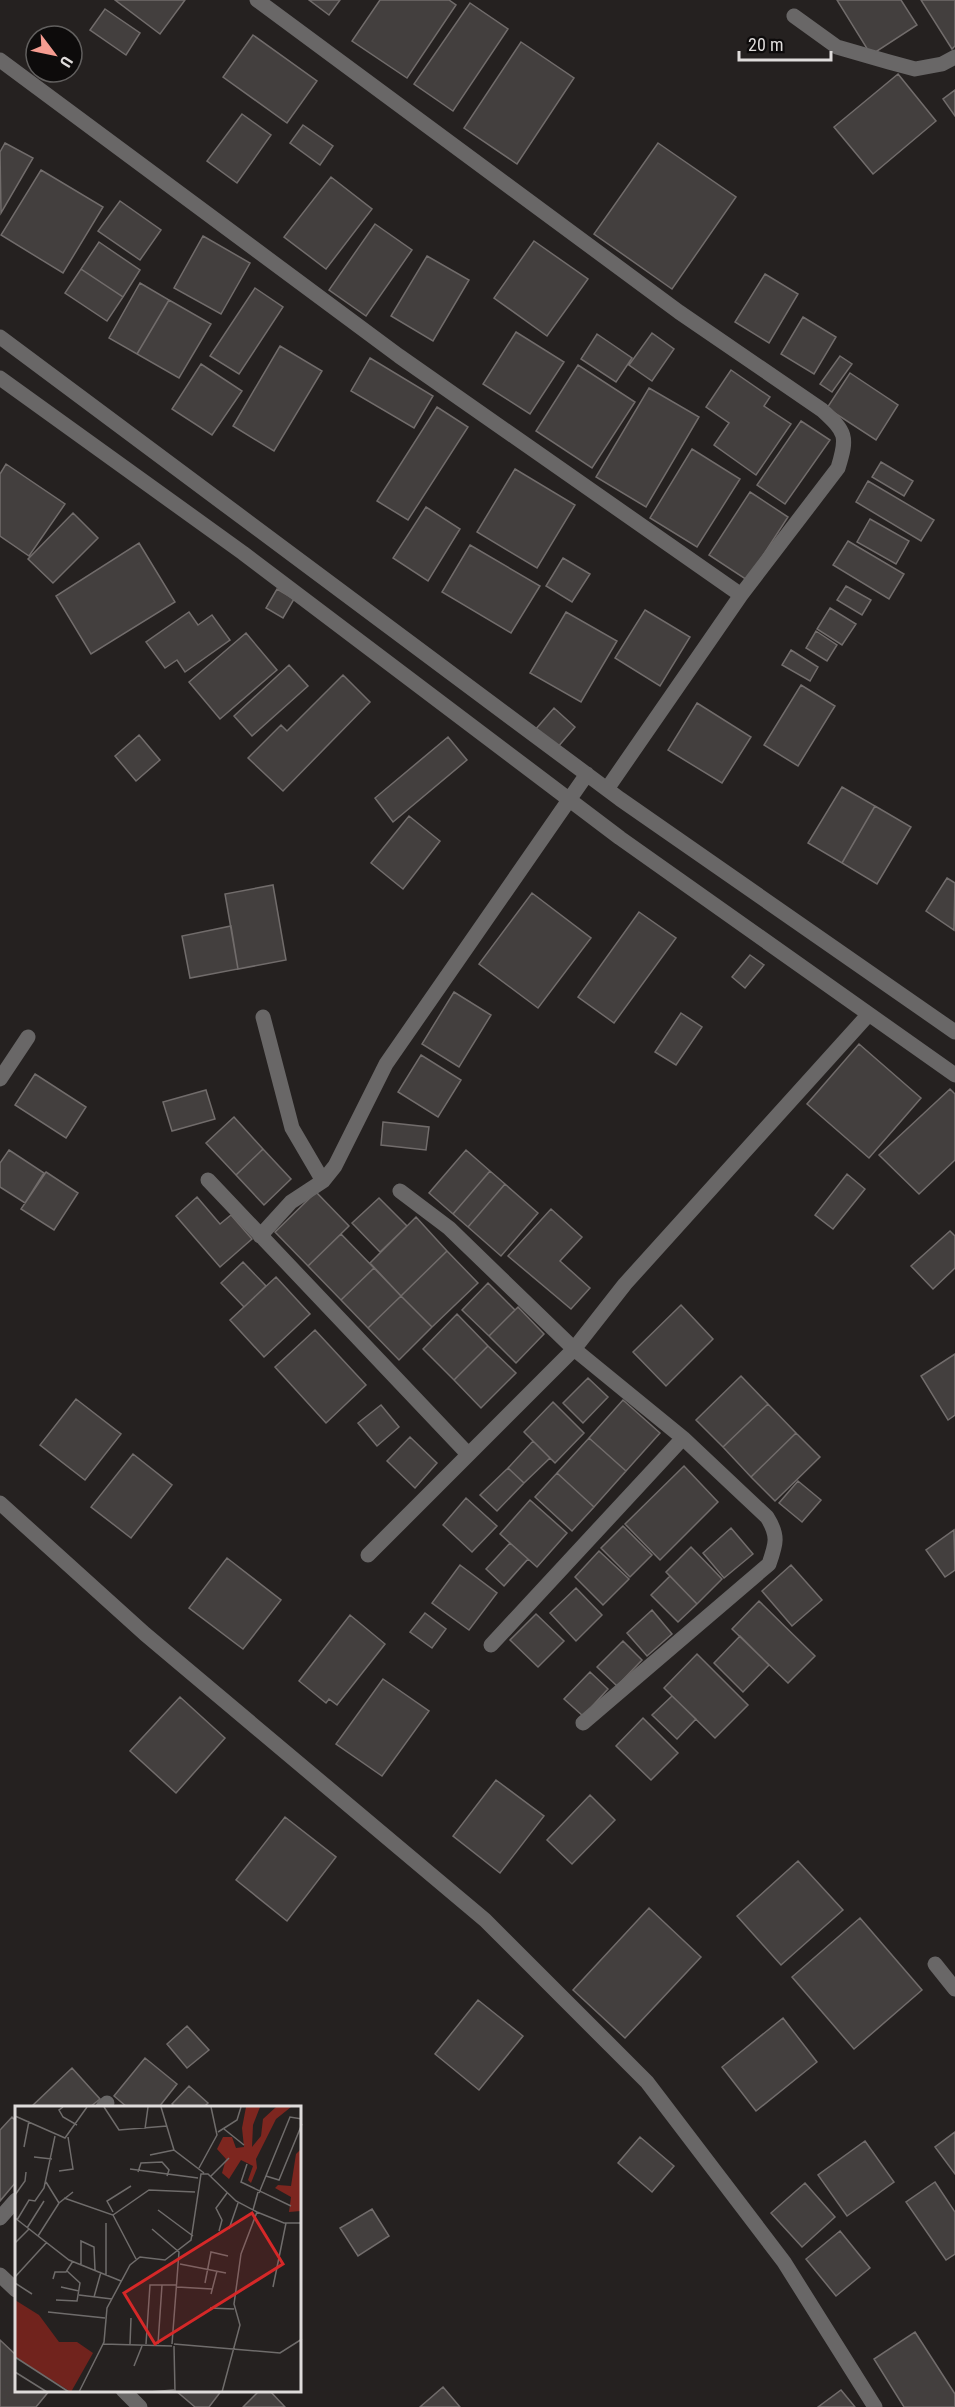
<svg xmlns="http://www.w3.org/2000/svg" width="955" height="2407" font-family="'Roboto Condensed',sans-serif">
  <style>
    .building { fill: #433f3e; stroke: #716c6b; stroke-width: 1.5 }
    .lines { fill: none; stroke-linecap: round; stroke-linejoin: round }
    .minor { stroke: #696767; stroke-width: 15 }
    .inset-road { fill: none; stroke: #6f6c6b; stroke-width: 1.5 }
    .view { fill: #d62828; fill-opacity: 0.15; stroke: #d62828; stroke-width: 3 }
    .inset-edge { fill: none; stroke: #dfdcdb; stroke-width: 3 }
  </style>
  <rect width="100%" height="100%" fill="#252120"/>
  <path class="building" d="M115 0H185L160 34Z
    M309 0H340L329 15Z
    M380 0H449L456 5 407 78 352 41Z
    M837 0H901L917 25 871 55Z
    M921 0H955V46L952 49Z
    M470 3 508 29 453 111 414 84Z
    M105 9 140 33 126 55 90 30Z
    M253 35 317 81 287 123 223 77Z
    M521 42 574 78 517 164 464 128Z
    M898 74 936 121 873 174 834 127Z
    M955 90V116L943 99Z
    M242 114 271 135 237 183 207 161Z
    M303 125 333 146 320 165 290 143Z
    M5 143 33 158 1 213 0 152Z
    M658 143 736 197 672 289 594 234Z
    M41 170 103 207 63 273 1 235Z
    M331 177 372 209 326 269 284 237Z
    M120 201 161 230 140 260 98 231Z
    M375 224 412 250 366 316 329 290Z
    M203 236 250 263 221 314 174 288Z
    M534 241 588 279 547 336 494 298Z
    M99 242 140 270 123 297 81 269Z
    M427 256 469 280 433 341 391 316Z
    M81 269 123 297 107 321 65 293Z
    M765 274 798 294 769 343 735 322Z
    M140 283 169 300 137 354 109 338Z
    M255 288 283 307 239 374 210 356Z
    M169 300 211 324 179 378 137 354Z
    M803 317 836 337 814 374 781 354Z
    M516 332 564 362 530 414 483 384Z
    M652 333 674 349 652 381 629 365Z
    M597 334 632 358 616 382 581 359Z
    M280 346 322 371 274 451 233 426Z
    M840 356 852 364 832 392 820 384Z
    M370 358 433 396 414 428 351 391Z
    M201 364 242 391 212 435 172 409Z
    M578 365 635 402 592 468 536 431Z
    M731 370 770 397 764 406 791 424 756 475 714 445 729 423 706 407Z
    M850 373 898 405 876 440 827 408Z
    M649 388 699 417 646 507 596 477Z
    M437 407 468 427 408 520 377 501Z
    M801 421 830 440 785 504 757 485Z
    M692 449 740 479 697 547 650 518Z
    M881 462 913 481 904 496 872 477Z
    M6 464 65 504 29 556 0 536V474Z
    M515 469 575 505 537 568 477 532Z
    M868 481 934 520 921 541 856 502Z
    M750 492 788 517 747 580 709 555Z
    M426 507 460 529 428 581 393 558Z
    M73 513 98 538 53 583 28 559Z
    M870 519 909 541 896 564 857 542Z
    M848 541 904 574 889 599 833 565Z
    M139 543 175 602 91 654 56 596Z
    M470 545 540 586 511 633 442 592Z
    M563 558 590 574 572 602 546 586Z
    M846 586 871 600 862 615 837 600Z
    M277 589 294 599 283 618 266 608Z
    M830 608 856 624 842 645 817 629Z
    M645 610 690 637 660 686 615 658Z
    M189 612 198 625 212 615 230 640 185 672 177 660 165 668 146 642Z
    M566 612 617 641 581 702 530 673Z
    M816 631 837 645 827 661 806 648Z
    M246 633 277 670 220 719 189 682Z
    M791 650 818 667 810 681 782 665Z
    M289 665 308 686 252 736 234 716Z
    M343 675 370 702 283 791 248 758 281 725 287 731Z
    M801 685 835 706 798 766 764 745Z
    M697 703 751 737 722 783 668 750Z
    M554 708 575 727 557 748 535 730Z
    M139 735 160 760 136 781 115 756Z
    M448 737 467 760 393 822 375 798Z
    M842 787 875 806 842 863 808 843Z
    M875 806 911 827 877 884 842 863Z
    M409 816 440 841 403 889 371 863Z
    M947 878 955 883 954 930 926 911Z
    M273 885 286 960 238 969 225 894Z
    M532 893 591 938 538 1008 479 964Z
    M639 912 676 938 614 1023 578 997Z
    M231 926 238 969 190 978 182 936Z
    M750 955 764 965 745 988 732 977Z
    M454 992 491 1015 459 1067 422 1044Z
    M681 1013 702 1027 676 1065 655 1052Z
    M859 1044 921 1098 869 1158 807 1104Z
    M421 1055 461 1080 438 1117 398 1092Z
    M35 1074 86 1107 66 1138 15 1105Z
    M950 1089 955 1094V1160L919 1194 879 1155Z
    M206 1090 215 1119 172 1131 163 1102Z
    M234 1117 263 1149 236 1175 206 1143Z
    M383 1122 429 1127 426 1150 381 1145Z
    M263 1149 291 1179 264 1205 236 1175Z
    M9 1150 44 1173 25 1203 0 1187V1163Z
    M466 1150 490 1171 453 1214 429 1193Z
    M490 1171 505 1184 468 1227 453 1214Z
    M46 1172 78 1193 54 1230 21 1209Z
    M847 1174 865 1189 833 1229 815 1215Z
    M505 1184 538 1213 501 1256 468 1227Z
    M316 1192 349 1226 308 1266 275 1232Z
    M197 1197 220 1224 231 1215 252 1239 220 1267 176 1216Z
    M379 1198 407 1226 380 1252 352 1223Z
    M551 1209 582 1237 560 1261 590 1288 571 1309 508 1256Z
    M416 1217 447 1251 401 1296 370 1263Z
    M950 1231 955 1236V1268L933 1289 911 1266Z
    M341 1234 374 1268 341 1300 308 1266Z
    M447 1251 478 1283 432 1327 401 1296Z
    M243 1262 266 1286 244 1307 221 1283Z
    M374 1268 401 1296 368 1328 341 1300Z
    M276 1277 310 1314 264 1357 230 1320Z
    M488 1283 515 1310 489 1336 462 1310Z
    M401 1296 432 1327 399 1360 368 1328Z
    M681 1305 713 1339 666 1386 633 1352Z
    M518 1307 544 1334 516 1363 489 1336Z
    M457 1314 488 1346 454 1380 423 1349Z
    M315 1330 366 1385 326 1423 275 1367Z
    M488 1346 516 1373 481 1408 454 1380Z
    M955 1354V1415L948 1420 921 1376Z
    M741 1376 768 1404 723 1447 696 1420Z
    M588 1378 608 1397 583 1423 563 1403Z
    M76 1399 121 1434 85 1480 40 1445Z
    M623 1400 660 1433 626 1471 589 1438Z
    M553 1402 584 1433 555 1463 524 1432Z
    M768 1404 796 1433 751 1477 723 1447Z
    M381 1405 399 1427 377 1446 358 1423Z
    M796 1433 820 1457 775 1501 751 1477Z
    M410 1437 437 1463 415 1488 387 1461Z
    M589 1438 626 1471 594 1507 557 1473Z
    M533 1441 550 1458 524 1483 508 1468Z
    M133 1454 172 1485 131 1538 91 1507Z
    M684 1466 718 1502 660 1560 625 1524Z
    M508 1468 524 1483 497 1511 480 1495Z
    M557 1473 594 1507 572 1531 535 1497Z
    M798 1481 821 1500 802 1522 779 1503Z
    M466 1498 497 1526 472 1552 443 1525Z
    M530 1500 567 1533 537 1567 500 1534Z
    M623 1526 652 1555 630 1577 601 1548Z
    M731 1528 753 1554 724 1578 703 1553Z
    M954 1530 955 1570 945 1577 926 1550Z
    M510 1543 528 1559 504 1586 486 1569Z
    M691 1547 722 1579 697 1604 666 1572Z
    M599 1551 629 1579 603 1605 575 1577Z
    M227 1558 281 1600 243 1649 189 1608Z
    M460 1565 497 1593 469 1630 432 1603Z
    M791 1565 822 1600 792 1626 762 1591Z
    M670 1576 697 1604 678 1622 651 1595Z
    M576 1588 602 1615 576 1641 550 1613Z
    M759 1601 815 1656 788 1683 732 1629Z
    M652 1610 672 1634 647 1656 627 1633Z
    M425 1613 446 1629 432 1648 410 1632Z
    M536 1614 564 1641 538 1667 510 1640Z
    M350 1615 385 1644 337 1705 329 1699 326 1703 299 1681Z
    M740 1636 769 1665 743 1692 714 1663Z
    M623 1641 642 1660 617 1686 597 1667Z
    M697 1654 748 1705 715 1738 664 1688Z
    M590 1672 608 1689 583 1716 564 1699Z
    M383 1679 429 1711 382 1776 336 1744Z
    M672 1696 696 1719 677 1739 652 1715Z
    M180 1697 225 1738 176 1793 130 1751Z
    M643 1718 678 1753 651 1780 616 1746Z
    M496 1780 544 1816 500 1873 453 1836Z
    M590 1795 615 1820 572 1864 547 1840Z
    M285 1817 336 1857 287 1921 236 1880Z
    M798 1861 843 1910 781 1965 737 1916Z
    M649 1908 701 1957 625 2038 573 1990Z
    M860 1918 922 1990 854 2049 792 1977Z
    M478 2000 523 2036 479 2090 435 2054Z
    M783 2018 817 2062 756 2111 722 2067Z
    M187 2026 209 2050 187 2068 167 2044Z
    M145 2058 177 2084 159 2107H127L114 2096Z
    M72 2068 100 2099 90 2107H31Z
    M189 2086 208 2103 204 2107H175L172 2104Z
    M12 2117 16 2121V2182L0 2201V2130Z
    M955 2132V2174L935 2147Z
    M640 2137 674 2166 652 2192 618 2163Z
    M865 2141 894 2182 847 2216 818 2175Z
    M935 2182 955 2212V2254L946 2260 906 2202Z
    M805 2183 835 2217 802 2247 771 2213Z
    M372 2209 389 2236 358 2256 340 2228Z
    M840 2231 870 2268 836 2296 806 2259Z
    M915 2332 955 2394V2407H904L874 2359Z
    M0 2340 16 2355V2390H50L36 2407H0Z
    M443 2387 460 2407H420Z
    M175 2390H222L209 2407H195Z
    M260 2390H269L285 2407H243Z
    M841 2390 855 2407H818Z"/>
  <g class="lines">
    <path class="minor" d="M257 0 679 312 822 410C846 432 848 436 838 468L741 595 607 789
      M794 16 837 47 889 62 915 69 942 64 955 57
      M0 60 399 356 741 595
      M0 337 620 799 955 1032
      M0 378 243 553 620 838 955 1075
      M263 1017 292 1128 323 1181
      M0 1079 28 1037
      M208 1180 467 1453
      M400 1191 449 1228 574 1349 683 1438 767 1517C779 1536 776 1544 769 1564L583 1723
      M260 1236 291 1202 323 1181 335 1166 386 1064 587 774
      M0 1503 145 1634 485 1920 647 2082 784 2262 875 2407
      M368 1555 574 1349 625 1284 869 1014
      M491 1645 683 1438
      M935 1964 955 1989
      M103 2107 107 2103
      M0 2218 16 2200
      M0 2275 16 2290
      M123 2390 140 2407"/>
  </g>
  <g transform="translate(15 2106)">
    <rect width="286" height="286" fill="#252120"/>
    <path d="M0 194 24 209 44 236H62L78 247 56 286 0 251Z" fill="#71231d"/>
    <path d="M231 1H245L238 19 237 41 246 30 248 13 261 1H276L261 13 241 53 242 62 236 77 233 74 238 60 226 54 214 73 207 67 211 53 202 43 208 31H217L221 42 229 41 227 22ZM286 43V105L274 106 276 91 260 82 263 79 276 80 281 48Z" fill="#7d261f"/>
    <path class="inset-road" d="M48 1 44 4 48 11 62 19M89 1 104 24 152 20M146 1 159 44 189 67M0 10 50 32 72 1M130 23 133 1M209 23 229 39M203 26 222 14 226 1M9 41 14 15M135 49 159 44M19 51 37 53M232 58 226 76 276 100M184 62 202 29 196 1M115 63 183 72M44 65 58 63 53 31M123 66 126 57 147 56 154 64 152 70M196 70 214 52M251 70 264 74 287 18M31 76 44 97M244 87 275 11 287 13M0 89 10 75 11 66M49 92 98 109 121 153M143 104 178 130M238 104 243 86M98 106 92 95 116 80M98 109 134 84 180 86M0 112 54 154 106 175M2 114 14 94 20 95 29 82 40 30M91 117V169M12 122 29 95M137 123 164 146 157 238M214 123 223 97M204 125 207 114 201 102 212 87M23 130 44 97 58 86M0 137 14 123M66 158V135L79 141 80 164M165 158 211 167M0 171 32 136M38 173 40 166H51L58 155M0 177 17 188M190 177 196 146 213 150M46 181 64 185M162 181 197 183M258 181 271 117M196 188 202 165M64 189 97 193M79 191 86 166M41 194 62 195 65 177 52 165M195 202 219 203M33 206 90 212M88 238 157 240M115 238 116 212M131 238 135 179H162M143 238 147 179M159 238 265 247 287 233M159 240 160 286M0 251 54 286M119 260 127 240M0 266 32 286M64 286 89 236 92 202 115 159 125 151 150 154 176 134 186 68H193L221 95 242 106 269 117H287M134 286 159 284M207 286 225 219 219 198 226 148 242 106"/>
    <path class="view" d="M237 107 268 158 140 238 109 187Z"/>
    <rect width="286" height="286" class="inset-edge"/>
  </g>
  <g transform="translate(54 54) rotate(122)"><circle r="28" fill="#0d0b0b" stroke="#615f5e" stroke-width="1.5"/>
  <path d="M0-4.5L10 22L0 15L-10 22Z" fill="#f59c91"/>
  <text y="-9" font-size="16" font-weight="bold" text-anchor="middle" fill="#dfdcdb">U</text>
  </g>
  <path d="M739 51v9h92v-9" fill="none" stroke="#dfdcdb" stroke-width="3"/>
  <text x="748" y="51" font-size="18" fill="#dfdcdb" stroke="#0d0b0b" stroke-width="4.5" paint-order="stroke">20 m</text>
</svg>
